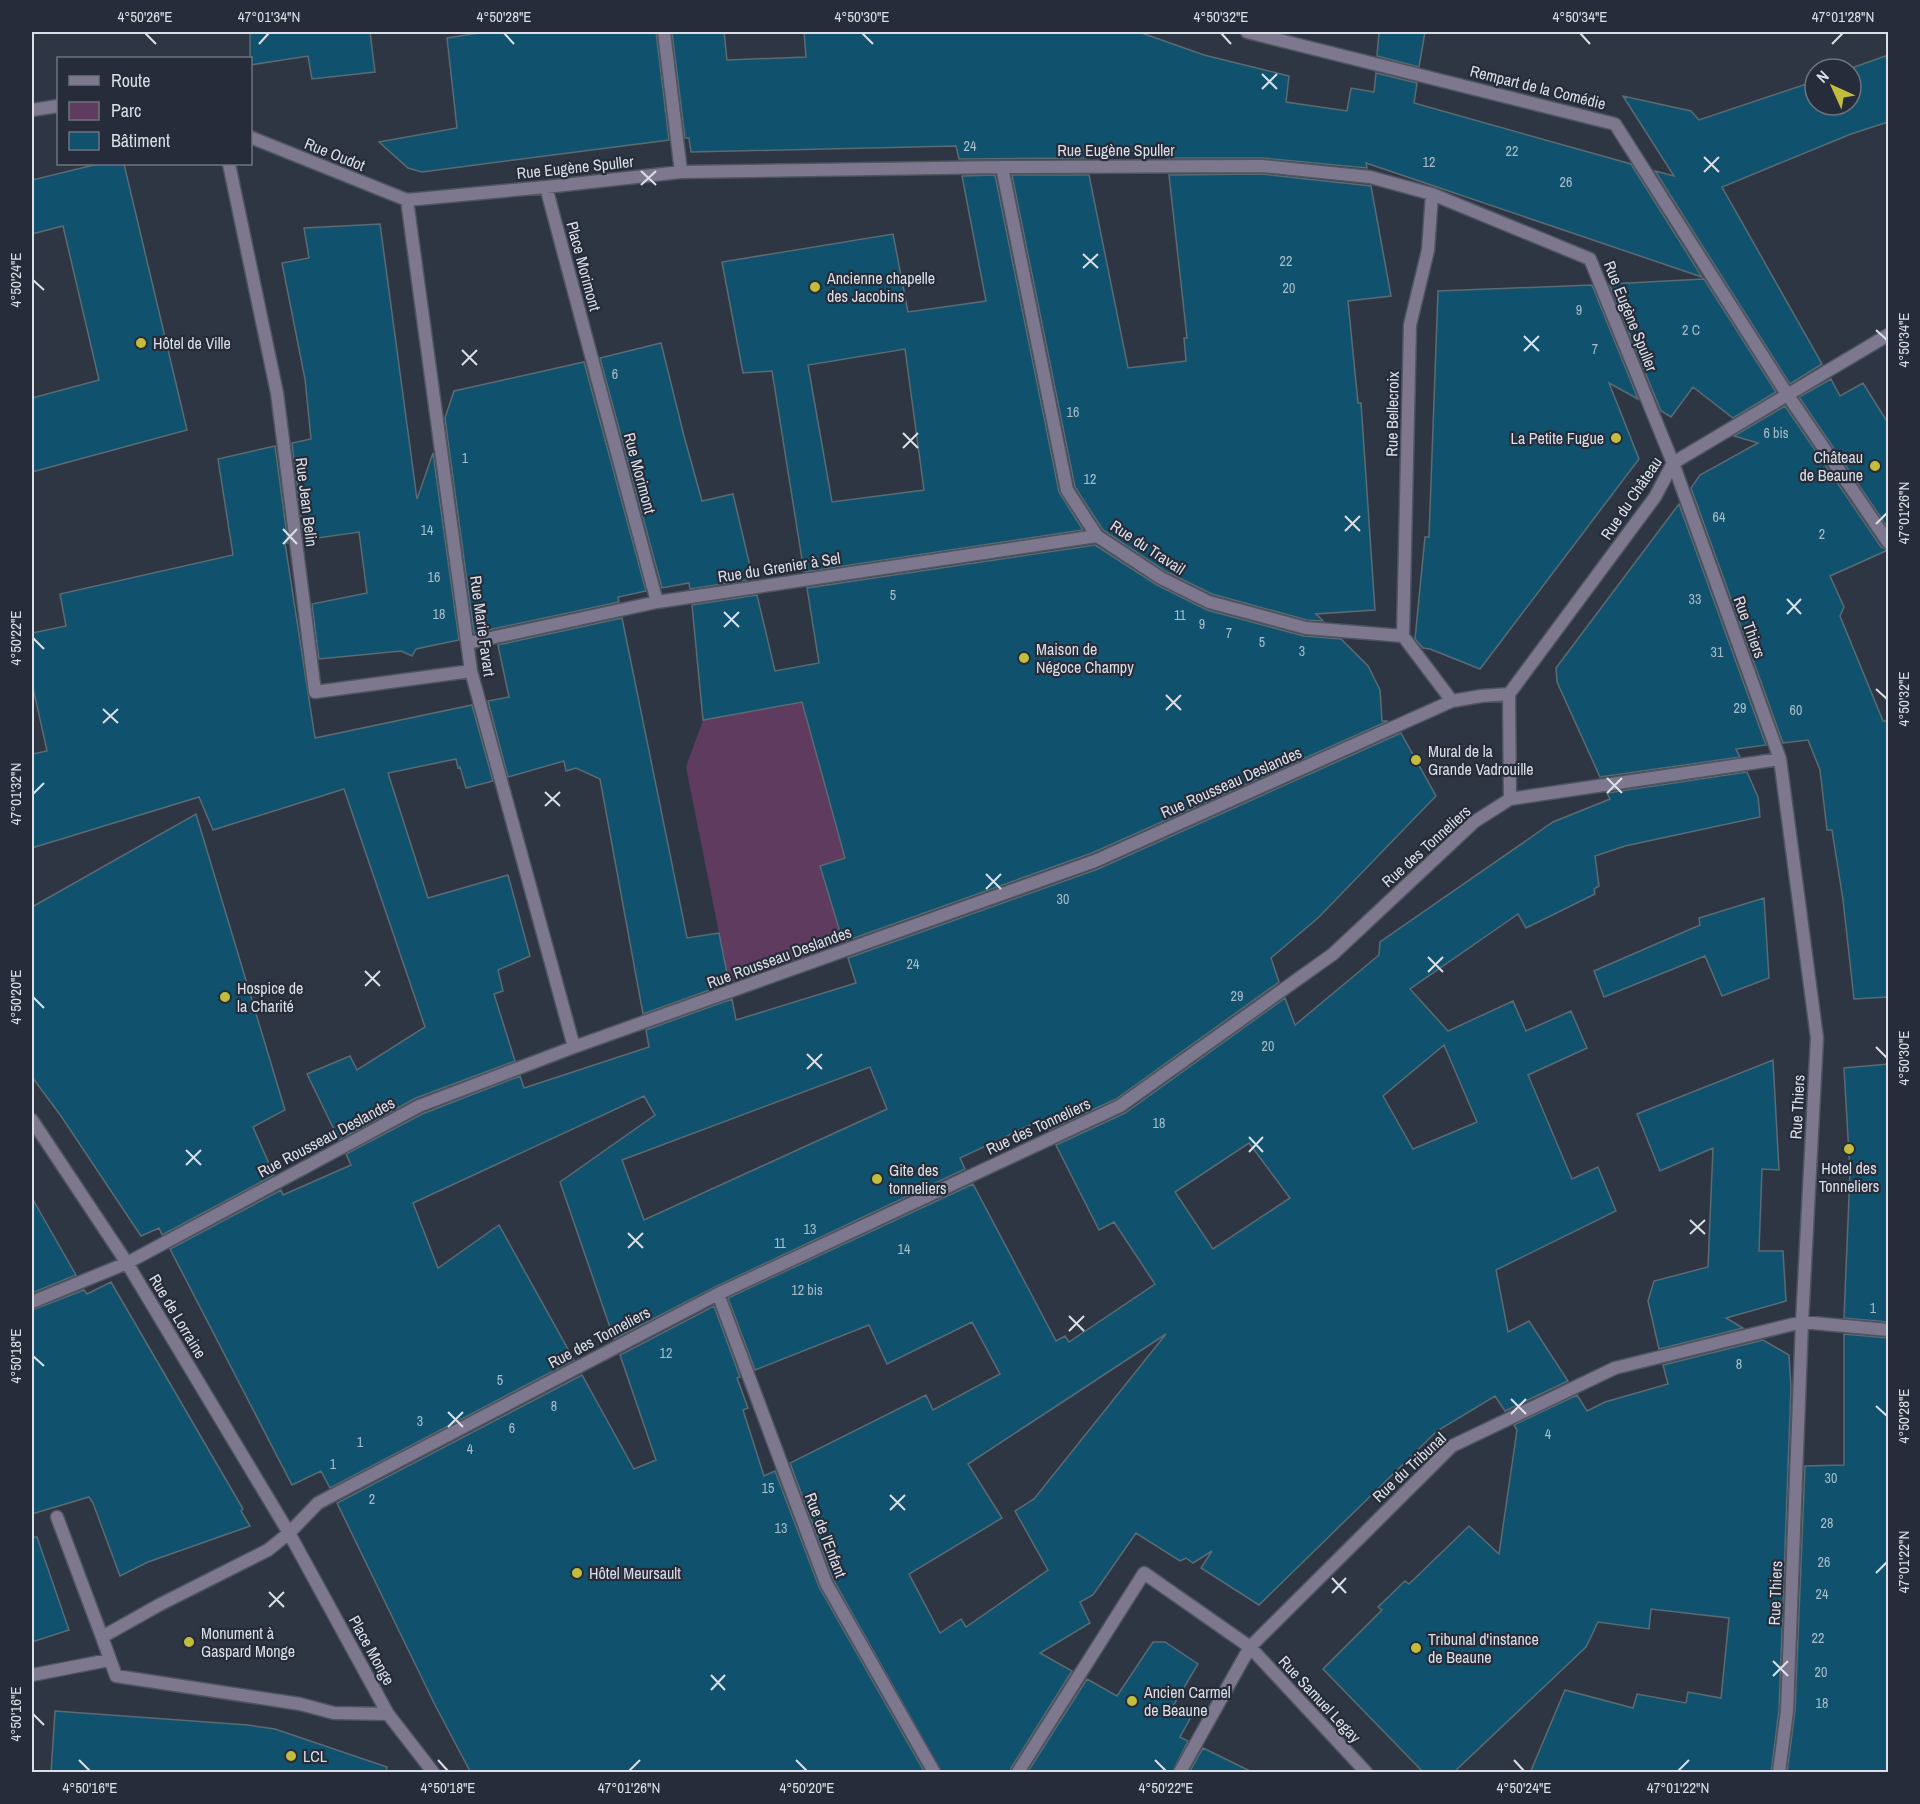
<svg xmlns="http://www.w3.org/2000/svg" width="1920" height="1804" font-family="'Archivo Narrow',sans-serif">
  <style>
    .green { fill: #5f3b5f }
    .building { fill: #10526e; stroke: #5a6b74; stroke-width: 1.5; fill-rule: evenodd }
    .lines { fill: none; stroke-linecap: round; stroke-linejoin: round }
    .street-casing { stroke: #4e5461; stroke-width: 15 }
    .street { stroke: #7d788e; stroke-width: 12 }
    .ticks { fill: none; stroke: #dbdfe7; stroke-width: 2 }
    .poi-dot { fill: #c3bd3e; stroke: #262c39; stroke-width: 2 }
    .labels { text-anchor: middle; dominant-baseline: central; stroke-width: 4.5; stroke-linejoin: round; paint-order: stroke }
    .number-label { font-size: 14px; fill: #a8bcc9 }
    .street-label { font-size: 16px; fill: #dbdfe7; stroke: #262c39 }
    .poi-label { font-size: 16px; fill: #dbdfe7; stroke: #262c39; text-anchor: start }
    .neatline { fill: none; stroke: #dbdfe7; stroke-width: 2 }
    .ticks-label { font-size: 15px; text-anchor: middle; fill: #dbdfe7 }
  </style>
  <rect width="100%" height="100%" fill="#2f3643"/>
  <path class="green" d="M802 702 845 859 820 866 844 944 729 983 686 767 703 720Z"/>
  <path class="building" d="M250 32H370L375 72 312 79 308 56 250 65Z
    M486 32H656L669 140 422 172 408 168 379 142 457 128 447 38Z
    M672 32H724L727 60 806 57 804 32H1139L1204 55 1289 76 1286 102 1347 111 1351 88 1374 92 1376 73 1417 83 1414 103 1631 164 1702 277 1366 163 1367 168 1263 158H1167L1166 152 1084 150 1086 158 959 159 956 146 691 152 689 138H685Z
    M1379 32H1425L1419 67 1377 56Z
    M1888 55V122L1851 134 1722 187 1822 364 1790 384 1655 171 1674 176 1623 96 1691 111 1699 120 1815 81V105H1851V69H1849Z
    M98 164H124L187 430 32 472V398L99 380 63 226 32 234V180Z
    M1262 174 1371 186 1391 296 1348 301 1358 403H1361L1375 610 1316 614 1323 621 1307 620 1212 594 1165 571 1103 530 1075 487 1012 175H1089L1128 368 1186 361 1184 338H1187L1169 175Z
    M995 175 1059 492 1083 530 804 572 772 371 743 373 722 262 893 234 908 312 986 301 962 176ZM905 349 924 490 832 502 808 365Z
    M380 224 417 499 433 453 459 640 416 649 412 656 401 651 319 659 312 604 367 593 359 532 304 540 292 443 311 439 305 379 282 263 309 258 304 228Z
    M1704 279 1776 392 1733 418 1693 387 1671 417 1661 411 1609 284Z
    M1592 285 1638 399 1609 383 1639 459 1480 669 1430 649 1423 648 1415 639 1425 537H1429L1438 291Z
    M661 343 684 436 702 501 733 494 753 579 690 589 689 583 662 588 600 358Z
    M584 362 646 591 618 597 619 602 474 633 445 418 454 391Z
    M1831 379 1840 396 1863 383 1888 423V528L1799 397Z
    M1785 406 1881 547 1888 550 1830 576 1844 607 1840 616 1883 721H1888V997L1854 999 1843 900 1832 830H1827L1820 770 1808 740 1783 743 1691 488 1700 475 1758 443 1734 436Z
    M275 446 288 543H285L315 738 472 705 493 781 466 788 460 767 458 768 456 759 388 773 428 898 508 875 530 956 498 970 503 991 494 994 515 1061 416 1098 339 1140 307 1074 350 1056 357 1070 425 1027 344 789 213 830 199 797 32 848V754L47 751 32 683V633L66 626 60 594 233 555 218 459Z
    M1679 504 1766 745 1736 749 1740 757 1600 777 1557 682 1556 668Z
    M1095 545 1157 585 1207 610 1304 636 1341 639 1368 666 1380 690 1382 721H1388L1092 853 843 942 820 866 845 858 802 702 703 720 692 605 757 595 775 671 819 663 807 588Z
    M622 618 687 938 719 933 729 983 643 1014 600 779 576 768 566 771 564 761 508 777 488 701 509 697 498 645Z
    M1401 733 1436 796 1319 917 1271 958 1279 982 1116 1099 1049 1130 1043 1119 960 1158 965 1169 715 1287 614 1339 560 1182 655 1115 644 1096 413 1203 438 1268 499 1225 574 1360 330 1488 321 1471 292 1485 170 1249 281 1190 283 1195 351 1165 346 1154 422 1114 520 1076 524 1088 649 1047 646 1030 732 999 736 1020 856 983 848 958 1098 869ZM870 1067 887 1109 644 1220 622 1160Z
    M1747 772 1758 797 1760 817 1625 846 1595 856 1599 886 1594 889 1595 894 1526 928 1518 914 1410 989 1448 1031 1513 1001 1526 1031 1571 1011 1587 1048 1528 1075 1572 1179 1598 1167 1616 1211 1496 1270 1508 1332 1529 1321 1568 1381 1505 1411 1495 1396 1437 1431 1259 1605 1201 1568 1212 1551 1193 1563 1186 1558 1180 1561 1136 1533 1093 1595 1080 1602 1090 1623 1040 1653 1072 1671 1011 1768 1010 1773H942L833 1579 790 1463 926 1395 933 1410 1000 1374 972 1322 887 1364 869 1325 755 1370 728 1298 973 1184 1056 1341 1065 1336 1069 1342 1155 1284 1114 1222 1099 1230 1056 1145 1125 1113 1285 998 1295 1025 1379 955 1380 942 1553 822 1610 799 1607 793ZM1444 1045 1477 1122 1413 1149 1383 1096ZM1249 1143 1290 1198 1213 1249 1175 1192ZM1166 1334 1034 1499 1015 1511 1048 1570 966 1627 961 1619 940 1633 909 1574 1002 1518 968 1464Z
    M196 814 285 1110 253 1127 274 1175 162 1235 159 1228 141 1236 61 1116 32 1077V907Z
    M1764 898 1769 978 1722 996 1705 956 1604 997 1594 971 1700 925 1699 918Z
    M1773 1060 1779 1170 1762 1169 1759 1251H1783L1786 1301 1726 1318 1743 1328 1659 1349 1648 1301 1654 1281 1708 1267 1713 1148 1660 1171 1637 1114Z
    M1888 1064V1322L1844 1318 1850 1172 1844 1068Z
    M32 1198 76 1275 32 1293Z
    M111 1282 243 1509 241 1511 250 1526 148 1562 120 1576 93 1503 89 1497 32 1514V1310L84 1290 87 1294Z
    M714 1306 740 1377 737 1378 748 1408 743 1410 764 1476 775 1471 819 1587 925 1773H471L434 1703 337 1503 582 1375 634 1469 656 1460 620 1355Z
    M1844 1334 1888 1338V1773H1787L1795 1711 1805 1466 1844 1465Z
    M1763 1340 1789 1355 1791 1387 1779 1710 1771 1773H1530L1565 1690 1633 1708 1637 1694 1686 1703 1688 1692 1721 1698 1729 1618 1651 1609 1649 1629 1598 1622 1586 1647 1453 1773H1424L1323 1669 1382 1610 1378 1607 1405 1581 1409 1584 1469 1526 1499 1554 1517 1430 1514 1425 1577 1395 1587 1411 1605 1402 1668 1384 1663 1365Z
    M32 1537H37L69 1630 32 1642Z
    M1153 1642H1165L1198 1664 1173 1706 1191 1717 1180 1737 1188 1741 1172 1773H1027L1087 1679 1117 1696Z
    M55 1711 248 1725 275 1729 387 1767 386 1773H51Z
    M1203 1748 1254 1773H1189Z"/>
  <g class="lines">
    <defs>
      <path id="street" d="M664 32 681 172
        M1247 32 1615 124 1787 394 1888 542
        M32 110 58 106
        M250 137 407 200 546 187 681 172 1002 167 1262 166 1370 177 1432 194 1590 259 1673 463 1780 759 1817 1038 1802 1322 1787 1711 1779 1772
        M229 164 277 393 315 692 471 671
        M1002 167 1067 490 1097 536 1161 578 1209 602 1306 628 1403 636 1452 701
        M546 187 657 602
        M407 200 471 671 574 1047
        M1403 636 1410 325 1428 250 1432 194
        M468 643 657 602 1097 536
        M1509 694 1655 497 1673 463 1888 335
        M32 1120 127 1263 289 1533 388 1714 433 1772
        M718 1294 826 1583 934 1772
        M32 1302 127 1263 419 1106 574 1047 1095 861 1452 701 1481 696 1509 694 1510 799
        M57 1517 102 1637
        M32 1675 109 1660
        M388 1714 334 1713 300 1704 116 1676 102 1637 159 1605 268 1550 289 1533 318 1503 718 1294 1120 1106 1333 954 1474 822 1510 799 1780 759
        M1018 1772 1144 1573 1250 1647 1366 1772
        M1180 1772 1250 1647 1452 1446 1615 1368 1802 1322 1888 1330"/>
    </defs>
    <use href="#street" class="street-casing"/>
    <use href="#street" class="street"/>
  </g>
  <path class="ticks" d="M145 33 156 44M504 33 514 44M862 33 873 44M1221 33 1231 44M1580 33 1590 44M259 44 269 33M1832 44 1843 33M1262 74 1277 89M1262 89 1277 74M1704 157 1719 172M641 171 656 185M1704 172 1719 157M641 185 656 171M1083 254 1098 268M1083 268 1098 254M33 280 44 290M1876 330 1887 340M1524 336 1539 351M462 350 477 365M1524 351 1539 336M462 365 477 350M903 433 918 448M903 448 918 433M1345 516 1360 531M1876 524 1887 513M283 529 297 544M1345 531 1360 516M283 544 297 529M1787 599 1801 614M724 612 739 627M1787 614 1801 599M724 627 739 612M33 638 44 649M1876 689 1887 699M1166 695 1181 710M103 709 118 723M1166 710 1181 695M103 723 118 709M1607 778 1622 793M545 792 560 806M1607 793 1622 778M33 794 44 783M545 806 560 792M986 874 1001 889M986 889 1001 874M1428 957 1443 972M365 971 380 986M1428 972 1443 957M365 986 380 971M33 997 44 1008M1876 1047 1887 1058M807 1054 822 1069M807 1069 822 1054M1249 1137 1263 1152M186 1150 201 1165M1249 1152 1263 1137M186 1165 201 1150M1690 1220 1705 1234M628 1233 643 1248M1690 1234 1705 1220M628 1248 643 1233M1069 1316 1084 1331M1069 1331 1084 1316M33 1356 44 1366M1511 1399 1526 1414M1876 1406 1887 1416M448 1412 463 1427M1511 1414 1526 1399M448 1427 463 1412M890 1495 905 1510M890 1510 905 1495M1876 1573 1887 1562M1332 1578 1346 1593M269 1592 284 1607M1332 1593 1346 1578M269 1607 284 1592M1773 1661 1788 1676M711 1675 725 1690M1773 1676 1788 1661M711 1690 725 1675M33 1714 44 1725M79 1760 90 1771M438 1760 448 1771M796 1760 807 1771M1155 1760 1166 1771M1514 1760 1524 1771M629 1771 640 1760M1678 1771 1689 1760"/>
  <g class="poi-dot">
    <circle cx="815" cy="287" r="6"/>
    <circle cx="141" cy="343" r="6"/>
    <circle cx="1616" cy="438" r="6"/>
    <circle cx="1875" cy="466" r="6"/>
    <circle cx="1024" cy="658" r="6"/>
    <circle cx="1416" cy="760" r="6"/>
    <circle cx="225" cy="997" r="6"/>
    <circle cx="1849" cy="1149" r="6"/>
    <circle cx="877" cy="1179" r="6"/>
    <circle cx="577" cy="1573" r="6"/>
    <circle cx="189" cy="1642" r="6"/>
    <circle cx="1416" cy="1648" r="6"/>
    <circle cx="1132" cy="1701" r="6"/>
    <circle cx="291" cy="1756" r="6"/>
  </g>
  <g class="labels">
    <g class="number-label">
      <text x="970" y="146">24</text>
      <text x="1512" y="151">22</text>
      <text x="1429" y="162">12</text>
      <text x="1566" y="182">26</text>
      <text x="1286" y="261">22</text>
      <text x="1289" y="288">20</text>
      <text x="1579" y="310">9</text>
      <text x="1691" y="330">2 C</text>
      <text x="1595" y="349">7</text>
      <text x="615" y="374">6</text>
      <text x="1073" y="412">16</text>
      <text x="1776" y="433">6 bis</text>
      <text x="465" y="458">1</text>
      <text x="1090" y="479">12</text>
      <text x="1719" y="517">64</text>
      <text x="427" y="530">14</text>
      <text x="1822" y="534">2</text>
      <text x="434" y="577">16</text>
      <text x="893" y="595">5</text>
      <text x="1695" y="599">33</text>
      <text x="439" y="614">18</text>
      <text x="1180" y="615">11</text>
      <text x="1202" y="624">9</text>
      <text x="1229" y="633">7</text>
      <text x="1262" y="642">5</text>
      <text x="1302" y="651">3</text>
      <text x="1717" y="652">31</text>
      <text x="1740" y="708">29</text>
      <text x="1796" y="710">60</text>
      <text x="1063" y="899">30</text>
      <text x="913" y="964">24</text>
      <text x="1237" y="996">29</text>
      <text x="1268" y="1046">20</text>
      <text x="1159" y="1123">18</text>
      <text x="810" y="1229">13</text>
      <text x="780" y="1243">11</text>
      <text x="904" y="1249">14</text>
      <text x="807" y="1290">12 bis</text>
      <text x="1873" y="1308">1</text>
      <text x="666" y="1353">12</text>
      <text x="1739" y="1364">8</text>
      <text x="500" y="1380">5</text>
      <text x="554" y="1406">8</text>
      <text x="420" y="1421">3</text>
      <text x="512" y="1428">6</text>
      <text x="1548" y="1434">4</text>
      <text x="360" y="1442">1</text>
      <text x="470" y="1449">4</text>
      <text x="333" y="1464">1</text>
      <text x="1831" y="1478">30</text>
      <text x="768" y="1488">15</text>
      <text x="372" y="1499">2</text>
      <text x="1827" y="1523">28</text>
      <text x="781" y="1528">13</text>
      <text x="1824" y="1562">26</text>
      <text x="1822" y="1594">24</text>
      <text x="1818" y="1638">22</text>
      <text x="1821" y="1672">20</text>
      <text x="1822" y="1703">18</text>
    </g>
    <g class="street-label">
      <text transform="translate(1538 87) rotate(14)">Rempart de la Comédie</text>
      <text x="1116" y="150">Rue Eugène Spuller</text>
      <text transform="translate(335 154) rotate(22)">Rue Oudot</text>
      <text transform="translate(575 167) rotate(-6)">Rue Eugène Spuller</text>
      <text transform="translate(584 266) rotate(75)">Place Morimont</text>
      <text transform="translate(1631 316) rotate(68)">Rue Eugène Spuller</text>
      <text transform="translate(1392 414) rotate(-89)">Rue Bellecroix</text>
      <text transform="translate(640 473) rotate(75)">Rue Morimont</text>
      <text transform="translate(1631 498) rotate(-56)">Rue du Château</text>
      <text transform="translate(307 502) rotate(83)">Rue Jean Belin</text>
      <text transform="translate(1148 547) rotate(33)">Rue du Travail</text>
      <text transform="translate(779 567) rotate(-9)">Rue du Grenier à Sel</text>
      <text transform="translate(483 626) rotate(82)">Rue Marie Favart</text>
      <text transform="translate(1750 627) rotate(70)">Rue Thiers</text>
      <text transform="translate(1231 782) rotate(-24)">Rue Rousseau Deslandes</text>
      <text transform="translate(1426 846) rotate(-42)">Rue des Tonneliers</text>
      <text transform="translate(779 957) rotate(-20)">Rue Rousseau Deslandes</text>
      <text transform="translate(1797 1107) rotate(-87)">Rue Thiers</text>
      <text transform="translate(1038 1126) rotate(-25)">Rue des Tonneliers</text>
      <text transform="translate(326 1137) rotate(-28)">Rue Rousseau Deslandes</text>
      <text transform="translate(178 1316) rotate(59)">Rue de Lorraine</text>
      <text transform="translate(599 1337) rotate(-28)">Rue des Tonneliers</text>
      <text transform="translate(1409 1467) rotate(-43)">Rue du Tribunal</text>
      <text transform="translate(826 1535) rotate(69)">Rue de l'Enfant</text>
      <text transform="translate(1775 1593) rotate(-88)">Rue Thiers</text>
      <text transform="translate(372 1650) rotate(61)">Place Monge</text>
      <text transform="translate(1320 1699) rotate(47)">Rue Samuel Legay</text>
    </g>
    <g class="poi-label">
      <text x="827" y="278">Ancienne chapelle<tspan x="827" dy="18">des Jacobins</tspan></text>
      <text x="153" y="343">Hôtel de Ville</text>
      <text x="1604" y="438" text-anchor="end">La Petite Fugue</text>
      <text x="1863" y="457" text-anchor="end">Château<tspan x="1863" dy="18">de Beaune</tspan></text>
      <text x="1036" y="649">Maison de<tspan x="1036" dy="18">Négoce Champy</tspan></text>
      <text x="1428" y="751">Mural de la<tspan x="1428" dy="18">Grande Vadrouille</tspan></text>
      <text x="237" y="988">Hospice de<tspan x="237" dy="18">la Charité</tspan></text>
      <text x="1849" y="1168" text-anchor="middle">Hotel des<tspan x="1849" dy="18">Tonneliers</tspan></text>
      <text x="889" y="1170">Gite des<tspan x="889" dy="18">tonneliers</tspan></text>
      <text x="589" y="1573">Hôtel Meursault</text>
      <text x="201" y="1633">Monument à<tspan x="201" dy="18">Gaspard Monge</tspan></text>
      <text x="1428" y="1639">Tribunal d'instance<tspan x="1428" dy="18">de Beaune</tspan></text>
      <text x="1144" y="1692">Ancien Carmel<tspan x="1144" dy="18">de Beaune</tspan></text>
      <text x="303" y="1756">LCL</text>
    </g>
  </g>
  <rect width="1920" height="1804" fill="none" stroke="#262c39" stroke-width="66"/>
  <rect x="57" y="57" width="195" height="108" fill="#262c39" stroke="#6e747f" stroke-width="1.5"/>
  <rect x="69" y="76" width="30" height="9" fill="#7d788e" stroke="#6e747f" stroke-width="1.5"/>
  <text x="111" y="87" font-size="18" fill="#dbdfe7">Route</text>
  <rect x="69" y="102" width="30" height="18" fill="#5f3b5f" stroke="#6e747f" stroke-width="1.5"/>
  <text x="111" y="117" font-size="18" fill="#dbdfe7">Parc</text>
  <rect x="69" y="132" width="30" height="18" fill="#10526e" stroke="#6e747f" stroke-width="1.5"/>
  <text x="111" y="147" font-size="18" fill="#dbdfe7">Bâtiment</text>
  <g transform="translate(1833 87) rotate(315)"><circle r="28" fill="#262c39" stroke="#6e747f" stroke-width="1.5"/>
  <path d="M0-4.5L10 22L0 15L-10 22Z" fill="#c3bd3e"/>
  <text y="-9" font-size="16" font-weight="bold" text-anchor="middle" fill="#dbdfe7">N</text>
  </g>
  <rect x="33" y="33" width="1854" height="1738" class="neatline"/>
  <g class="ticks-label">
    <text x="145" y="22">4°50'26"E</text>
    <text x="269" y="22">47°01'34"N</text>
    <text x="504" y="22">4°50'28"E</text>
    <text x="862" y="22">4°50'30"E</text>
    <text x="1221" y="22">4°50'32"E</text>
    <text x="1580" y="22">4°50'34"E</text>
    <text x="1843" y="22">47°01'28"N</text>
    <text transform="translate(16 280) rotate(-90)" y="5">4°50'24"E</text>
    <text transform="translate(1904 340) rotate(-90)" y="5">4°50'34"E</text>
    <text transform="translate(1904 513) rotate(-90)" y="5">47°01'26"N</text>
    <text transform="translate(16 638) rotate(-90)" y="5">4°50'22"E</text>
    <text transform="translate(1904 699) rotate(-90)" y="5">4°50'32"E</text>
    <text transform="translate(16 794) rotate(-90)" y="5">47°01'32"N</text>
    <text transform="translate(16 997) rotate(-90)" y="5">4°50'20"E</text>
    <text transform="translate(1904 1058) rotate(-90)" y="5">4°50'30"E</text>
    <text transform="translate(16 1356) rotate(-90)" y="5">4°50'18"E</text>
    <text transform="translate(1904 1416) rotate(-90)" y="5">4°50'28"E</text>
    <text transform="translate(1904 1562) rotate(-90)" y="5">47°01'22"N</text>
    <text transform="translate(16 1714) rotate(-90)" y="5">4°50'16"E</text>
    <text x="90" y="1793">4°50'16"E</text>
    <text x="448" y="1793">4°50'18"E</text>
    <text x="629" y="1793">47°01'26"N</text>
    <text x="807" y="1793">4°50'20"E</text>
    <text x="1166" y="1793">4°50'22"E</text>
    <text x="1524" y="1793">4°50'24"E</text>
    <text x="1678" y="1793">47°01'22"N</text>
  </g>
</svg>
